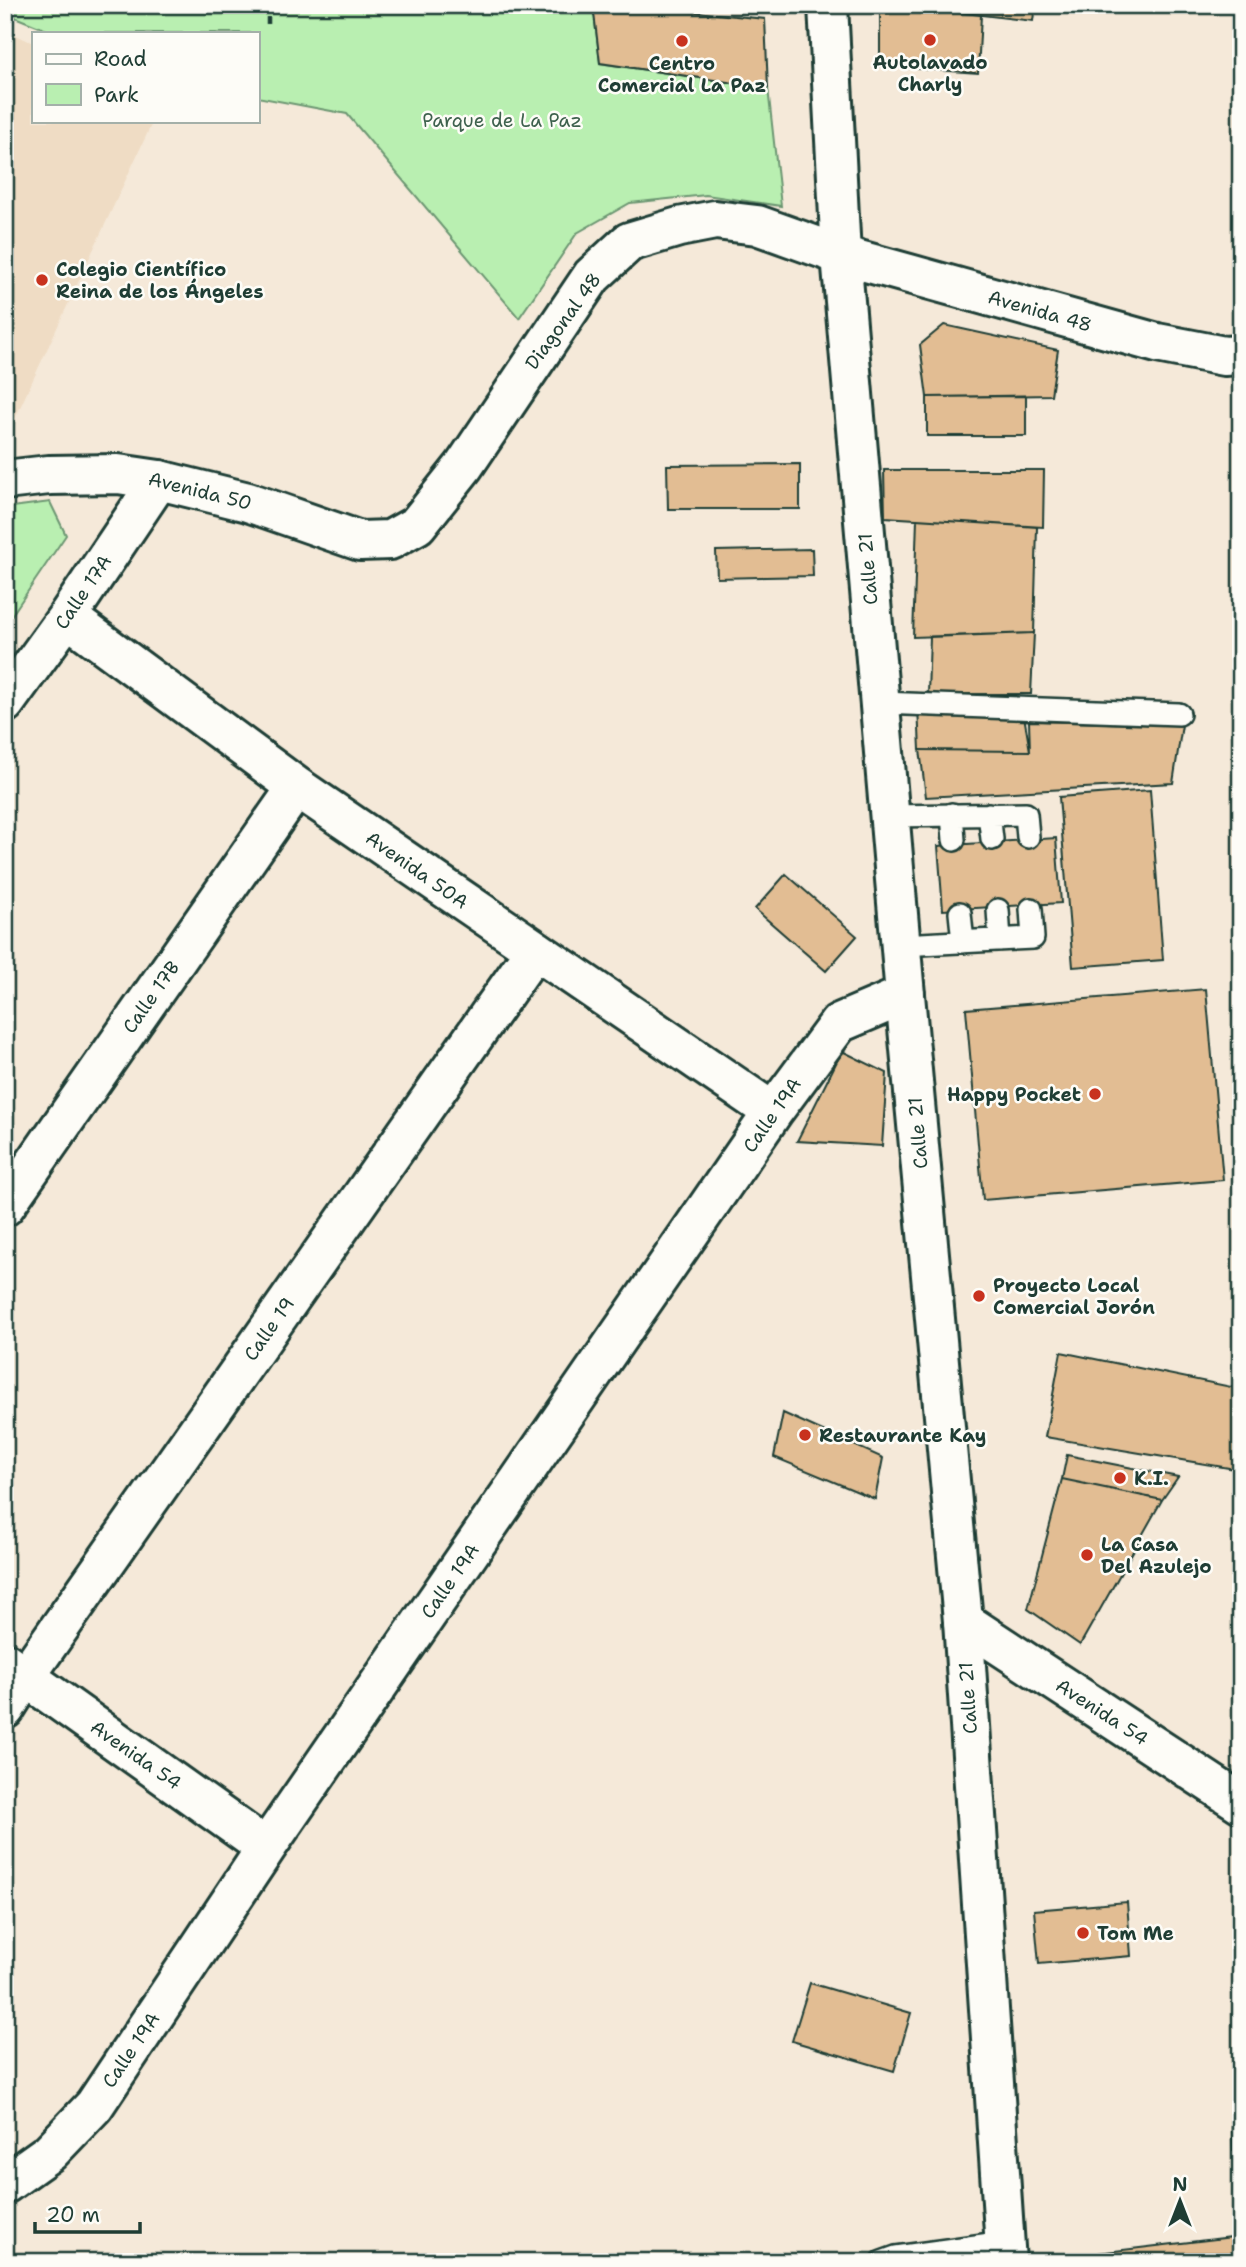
<svg xmlns="http://www.w3.org/2000/svg" width="1246" height="2267" font-family="'Shantell Sans',sans-serif">
  <style>
    .built { fill: #efdcc4 }
    .green { fill: #b9efb1; stroke: #6c9672; stroke-width: 2 }
    .building { fill: #e2bd93; stroke: #1f3d34; stroke-width: 2 }
    .lines { fill: none; stroke-linecap: round; stroke-linejoin: round }
    .lane-casing { stroke: #1f3d34; stroke-width: 26 }
    .street-casing { stroke: #1f3d34; stroke-width: 44 }
    .secondary-casing { stroke: #1f3d34; stroke-width: 44 }
    .path { stroke: #1f3d34; stroke-width: 4.5; stroke-dasharray: 7 5; stroke-linecap: butt }
    .lane { stroke: #fdfcf7; stroke-width: 21 }
    .street { stroke: #fdfcf7; stroke-width: 38 }
    .secondary { stroke: #fdfcf7; stroke-width: 38 }
    .poi-dot { fill: #c8321e; stroke: #fdfcf7; stroke-width: 2.5 }
    .labels { text-anchor: middle; dominant-baseline: central; stroke-width: 5; stroke-linejoin: round; paint-order: stroke }
    .poi-label { font-size: 19px; font-weight: bold; fill: #1f3d34; stroke: #fdfcf7; text-anchor: start }
    .park-label { font-size: 19px; fill: #3e614d; stroke: #fdfcf7 }
    .street-label { font-size: 19px; fill: #1f3d34; stroke: #fdfcf7 }
  </style>
  <rect width="100%" height="100%" fill="#f5e9d9"/>
  <filter id="ink" filterUnits="userSpaceOnUse"><feTurbulence type="fractalNoise" baseFrequency=".0143" numOctaves="2"/><feDisplacementMap in="SourceGraphic" scale="14" xChannelSelector="R" yChannelSelector="G"/><feConvolveMatrix kernelMatrix="1 2 1 2 8 2 1 2 1" color-interpolation-filters="sRGB"/></filter>
  <g filter="url(#ink)">
    <path class="built" d="M14 34 33 43V121H153L5 440V47Z"/>
    <path class="green" d="M5 5H593L600 63 768 88 781 206 706 195 630 203 577 233 519 318 347 114 257 97V33H54L5 13Z
      M50 502 66 535 5 625V508Z"/>
    <path class="building" d="M593 5H664L667 9 765 19 768 88 600 63Z
      M593 5H664L667 9 593 11Z
      M880 5H899L981 15 978 73 880 66Z
      M899 5H1035L1033 21Z
      M944 325 1058 350 1051 395 927 397 920 345Z
      M1026 396V436H927V397Z
      M800 464V509H668L667 465Z
      M884 470H1044L1043 527 885 517Z
      M917 519 1037 527 1034 633 913 637Z
      M812 549 813 576 717 578 716 551Z
      M1034 633 1031 694H928L930 637Z
      M918 707 1023 710 1030 751 920 750Z
      M1029 721 1182 725 1173 783 926 797 920 750 1030 751Z
      M1150 790 1163 960 1073 967 1059 797Z
      M1056 838 1061 903 943 910 938 846Z
      M786 874 857 936 826 971 755 909Z
      M1206 989 1223 1180 983 1200 966 1009Z
      M842 1051 887 1073 882 1146 797 1141Z
      M1061 1352 1241 1389V1470L1045 1437Z
      M783 1413 883 1458 875 1499 774 1457Z
      M1067 1455 1178 1477 1162 1500 1062 1479Z
      M1062 1479 1162 1500 1080 1645 1028 1609Z
      M1127 1902 1131 1956 1039 1964 1034 1910Z
      M810 1983 911 2013 894 2071 792 2041Z
      M1241 2100V2149L1233 2150 1231 2102Z
      M1241 2236V2262H1056L1055 2258Z"/>
    <g class="lines">
      <defs>
        <path id="lane" d="M880 703 1179 714
          M952 814 954 840
          M989 814 992 839
          M890 816 1026 814 1028 837
          M998 910 1000 940
          M960 913 963 942
          M902 945 1033 938 1031 909
          M882 2262 896 2257 1005 2242"/>
        <path id="street" d="M841 255 1157 343 1224 356 1241 355
          M67 617 297 787 773 1112
          M5 703 67 617 159 480
          M5 1206 297 787
          M963 1621 1241 1803
          M5 1662 266 1848
          M5 1709 25 1677 534 951
          M5 2184 50 2152 94 2106 266 1848 773 1112 839 1023 905 995"/>
        <path id="secondary" d="M828 5 841 255 905 995 963 1621 1006 2262
          M5 480 49 475 118 474 159 480 248 502 360 541 390 540 417 525 464 466 592 276 629 242 679 227 715 220 757 225 841 255"/>
      </defs>
      <use href="#lane" class="lane-casing"/>
      <use href="#street" class="street-casing"/>
      <use href="#secondary" class="secondary-casing"/>
      <path class="path" d="M268 5V27
        M5 12 10 5"/>
      <use href="#lane" class="lane"/>
      <use href="#street" class="street"/>
      <use href="#secondary" class="secondary"/>
    </g>
  </g>
  <g class="poi-dot">
    <circle cx="930" cy="40" r="7"/>
    <circle cx="682" cy="41" r="7"/>
    <circle cx="42" cy="280" r="7"/>
    <circle cx="1095" cy="1094" r="7"/>
    <circle cx="979" cy="1296" r="7"/>
    <circle cx="805" cy="1435" r="7"/>
    <circle cx="1120" cy="1478" r="7"/>
    <circle cx="1087" cy="1555" r="7"/>
    <circle cx="1083" cy="1933" r="7"/>
  </g>
  <g class="labels">
    <g class="poi-label">
      <text x="930" y="62" text-anchor="middle">Autolavado<tspan x="930" dy="22">Charly</tspan></text>
      <text x="682" y="63" text-anchor="middle">Centro<tspan x="682" dy="22">Comercial La Paz</tspan></text>
      <text x="56" y="269">Colegio Científico<tspan x="56" dy="22">Reina de los Ángeles</tspan></text>
      <text x="1081" y="1094" text-anchor="end">Happy Pocket</text>
      <text x="993" y="1285">Proyecto Local<tspan x="993" dy="22">Comercial Jorón</tspan></text>
      <text x="819" y="1435">Restaurante Kay</text>
      <text x="1134" y="1478">K.I.</text>
      <text x="1101" y="1544">La Casa<tspan x="1101" dy="22">Del Azulejo</tspan></text>
      <text x="1097" y="1933">Tom Me</text>
    </g>
    <g class="park-label">
      <text x="502" y="120">Parque de La Paz</text>
    </g>
    <g class="street-label">
      <text transform="translate(1040 311) rotate(16)">Avenida 48</text>
      <text transform="translate(563 321) rotate(-54)">Diagonal 48</text>
      <text transform="translate(200 491) rotate(14)">Avenida 50</text>
      <text transform="translate(868 569) rotate(-95)">Calle 21</text>
      <text transform="translate(83 592) rotate(-56)">Calle 17A</text>
      <text transform="translate(417 870) rotate(35)">Avenida 50A</text>
      <text transform="translate(151 997) rotate(-55)">Calle 17B</text>
      <text transform="translate(772 1115) rotate(-55)">Calle 19A</text>
      <text transform="translate(918 1133) rotate(-95)">Calle 21</text>
      <text transform="translate(269 1329) rotate(-55)">Calle 19</text>
      <text transform="translate(450 1581) rotate(-55)">Calle 19A</text>
      <text transform="translate(968 1698) rotate(-94)">Calle 21</text>
      <text transform="translate(1102 1712) rotate(33)">Avenida 54</text>
      <text transform="translate(136 1755) rotate(35)">Avenida 54</text>
      <text transform="translate(131 2050) rotate(-56)">Calle 19A</text>
    </g>
  </g>
  <rect width="1246" height="2267" fill="none" stroke="#fdfcf7" stroke-width="28"/>
  <rect x="14" y="14" width="1218" height="2239" fill="none" stroke="#1f3d34" stroke-width="2.5" filter="url(#ink)"/>
  <rect x="32" y="32" width="228" height="91" fill="#fdfcf7" stroke="#a4b0a9" stroke-width="2"/>
  <rect x="46" y="54" width="35" height="10" fill="#fdfcf7" stroke="#a4b0a9" stroke-width="2"/>
  <text x="94" y="66" font-size="21" fill="#1f3d34">Road</text>
  <rect x="46" y="84" width="35" height="21" fill="#b9efb1" stroke="#a4b0a9" stroke-width="2"/>
  <text x="94" y="102" font-size="21" fill="#1f3d34">Park</text>
  <g transform="translate(1180 2201)" stroke="#fdfcf7" stroke-width="5" paint-order="stroke">
  <path d="M0-5L12 26L0 18L-12 26Z" fill="#1f3d34"/>
  <text y="-10" font-size="19" font-weight="bold" text-anchor="middle" fill="#1f3d34">N</text>
  </g>
  <path d="M35 2222v10h105v-10" fill="none" stroke="#1f3d34" stroke-width="3.5"/>
  <text x="46" y="2222" font-size="21" fill="#1f3d34" stroke="#fdfcf7" stroke-width="5" paint-order="stroke">20 m</text>
</svg>
